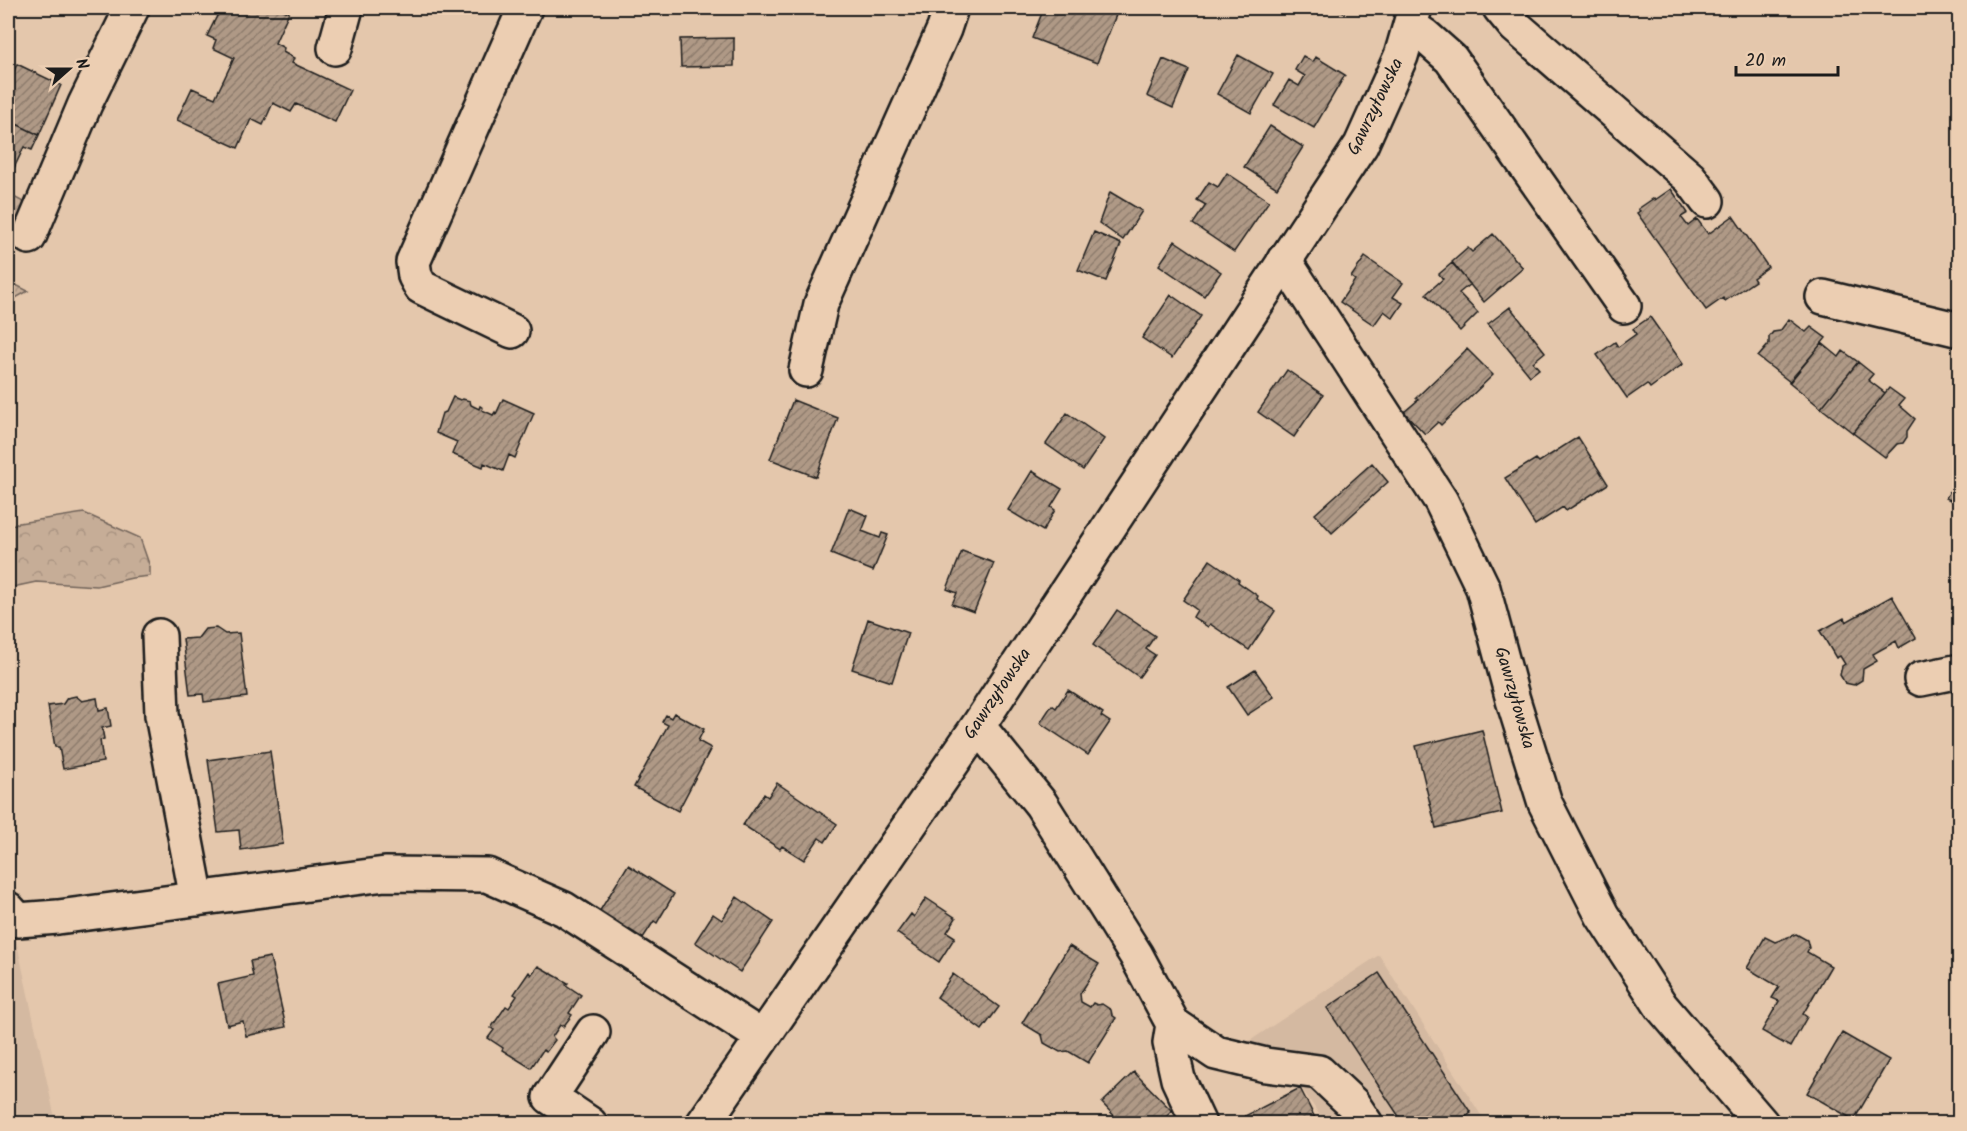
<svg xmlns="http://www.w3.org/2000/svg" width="1967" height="1131" font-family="Kalam,sans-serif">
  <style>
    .built { fill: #d4b9a1 }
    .forest { fill: url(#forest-crowns); stroke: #71645a; stroke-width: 1.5 }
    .building { fill: url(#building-hatch); stroke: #1c1c1c; stroke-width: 1.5 }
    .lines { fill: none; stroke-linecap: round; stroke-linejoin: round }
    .minor-casing { stroke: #1c1c1c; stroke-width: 38 }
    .minor { stroke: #ecceb2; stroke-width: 33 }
    .labels { text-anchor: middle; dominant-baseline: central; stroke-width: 5; stroke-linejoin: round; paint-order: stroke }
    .street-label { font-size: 18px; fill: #1c1c1c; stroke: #ecceb2 }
  </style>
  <defs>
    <pattern id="forest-crowns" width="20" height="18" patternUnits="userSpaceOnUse" patternTransform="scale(1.5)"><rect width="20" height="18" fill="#c6ad97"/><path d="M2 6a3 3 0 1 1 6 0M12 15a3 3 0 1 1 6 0" fill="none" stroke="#aa9482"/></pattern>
    <pattern id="building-hatch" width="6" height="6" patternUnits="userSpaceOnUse" patternTransform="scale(1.5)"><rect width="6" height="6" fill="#af9986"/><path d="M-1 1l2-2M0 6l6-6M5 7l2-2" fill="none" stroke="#8e7c6d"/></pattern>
  </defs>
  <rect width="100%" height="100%" fill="#e4c7ac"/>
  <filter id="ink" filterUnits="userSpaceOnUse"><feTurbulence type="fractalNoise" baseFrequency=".0167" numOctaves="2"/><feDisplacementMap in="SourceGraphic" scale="12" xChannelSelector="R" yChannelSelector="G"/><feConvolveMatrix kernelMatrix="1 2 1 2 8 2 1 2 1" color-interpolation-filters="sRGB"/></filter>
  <g filter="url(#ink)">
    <path class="built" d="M16 939 56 1123H8V940Z
      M1379 955 1486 1123H1325L1292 1074 1272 1087 1242 1046Z"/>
    <path class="forest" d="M8 194 31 206 8 259Z
      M8 281 28 291 14 299 8 296Z
      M84 513 140 538 150 567V576L132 578 97 586 36 582 8 588V526L19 523Z"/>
    <path class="building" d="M221 8 230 12 232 8H279L289 12 275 43 284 48 283 52 294 58 292 63 350 90 335 122 296 104 291 112 273 103 263 125 251 119 238 148 177 120 192 88 215 98 234 58 213 48 216 40 207 36Z
      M1044 8H1127L1125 12 1118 10 1097 63 1032 38Z
      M1329 8H1345L1344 12Z
      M734 38V66L681 67 680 39Z
      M1238 55 1273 74 1251 113 1217 94Z
      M1303 56 1313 62 1316 57 1345 75 1314 128 1274 105 1289 80 1299 86 1305 76 1295 70Z
      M1163 59 1189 70 1173 108 1147 96Z
      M17 64 61 85 39 135 8 120V79L10 80Z
      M8 120 39 135 32 150 24 147 14 168 8 165Z
      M1270 126 1303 147 1277 188 1244 167Z
      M1227 173 1269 201 1234 252 1193 224 1206 205 1197 200 1209 182 1218 187Z
      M1671 189 1688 213 1681 217 1688 226 1697 219 1708 234 1733 216 1768 267 1753 278 1755 281 1725 301 1723 298 1706 310 1637 213 1640 211 1638 209 1654 198 1655 200Z
      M1110 192 1142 211 1123 240 1099 223Z
      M1094 232 1121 244 1106 281 1078 270Z
      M1493 234 1523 268 1484 302 1452 262 1468 248 1472 252Z
      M1175 241 1221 272 1204 296 1159 265Z
      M1365 257 1403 283 1393 297 1403 303 1393 318 1384 311 1374 325 1340 302 1355 280 1351 277Z
      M1452 263 1470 284 1459 293 1478 313 1460 331 1426 294 1443 279 1439 274Z
      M1171 295 1201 316 1172 358 1142 338Z
      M1510 307 1545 352 1533 362 1539 369 1530 376 1488 324Z
      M1650 317 1683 364 1650 388 1647 384 1627 398 1597 355 1615 342 1618 347 1636 334 1633 329Z
      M1789 319 1806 332 1811 327 1826 338 1790 382 1758 357 1769 344V337L1773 332 1780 331Z
      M1822 343 1839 357 1843 351 1858 362 1821 408 1789 382Z
      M1467 349 1493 375 1441 425 1438 422 1425 434 1404 412 1418 400 1416 398Z
      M1858 362 1873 374 1868 380 1885 393 1853 433 1821 408Z
      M1287 370 1323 395 1294 437 1258 412Z
      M1889 388 1904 399 1899 405 1915 419 1907 431V437L1903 443 1897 444 1885 457 1853 433Z
      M453 397 460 400 463 399 470 401 471 405 479 409 480 406 483 408 482 410 493 415 495 412 496 414 503 399 534 413 515 458 509 455 503 471 484 463 483 467 452 454 457 442 436 433 442 413 446 412Z
      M793 400 838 418 816 477 770 459Z
      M1067 413 1104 439 1083 470 1046 444Z
      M1578 437 1608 484 1566 511 1563 507 1535 525 1505 478 1536 459 1539 462Z
      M1372 463 1388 482 1332 533 1315 514Z
      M1957 469H1960V505L1946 498 1955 482 1954 476Z
      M1032 471 1062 489 1051 507 1055 510 1043 531 1008 510Z
      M849 508 868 516 862 531 880 538 882 533 888 535 873 571 831 554Z
      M962 551 994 563 974 612 952 604 957 593 947 589Z
      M1210 560 1239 580 1238 582 1258 596 1257 599 1275 611 1249 650 1210 624 1208 627 1193 617 1197 610 1183 600Z
      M1892 596 1916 638 1899 648 1896 641 1873 654 1877 661 1863 669 1862 680 1854 685 1845 683 1840 675 1842 666 1845 664 1840 656 1836 658 1820 631 1844 618 1846 622Z
      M1117 610 1155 636 1146 649 1155 655 1139 677 1093 645Z
      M868 619 908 633 892 682 852 669Z
      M216 628 225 634 239 633 247 697 204 702 203 694 190 695 183 639 198 638 205 629Z
      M1255 670 1274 697 1247 715 1228 687Z
      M1068 690 1103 713 1101 716 1110 722 1088 755 1040 723 1052 705 1056 708Z
      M76 696 82 701 97 698 99 710 108 708 111 726 102 728 104 739 100 740 103 762 63 769 59 747H55L48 706 63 704 67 698Z
      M674 713 704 729 698 741 711 748 678 811 634 787 668 725 662 722 666 715 671 718Z
      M1482 730 1502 813 1436 828 1416 746Z
      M270 751 283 844 241 850 239 830 218 832 208 760Z
      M777 783 837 824 825 842 819 838 804 860 782 846 780 849 743 825 764 794 768 797Z
      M628 865 674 894 657 923 654 921 639 944 596 917Z
      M737 897 773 922 740 972 695 942 713 914 722 920Z
      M926 898 956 918 947 932 955 937 939 962 897 933 911 914 914 917Z
      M1796 934 1807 940 1809 948 1807 952 1831 966 1803 1014 1807 1017 1790 1047 1762 1031 1779 1001 1772 998 1779 987 1747 968 1765 937 1775 942Z
      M1069 946 1099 964 1080 994 1081 1002 1090 1007 1093 1003 1097 1005 1102 1004 1111 1010 1112 1015 1116 1018 1088 1063 1068 1051 1060 1052 1044 1043 1042 1035 1022 1023Z
      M270 957 286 1027 246 1036 243 1021 227 1025 218 984 253 976 250 961Z
      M538 966 568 983 566 985 581 995 569 1013 572 1015 563 1027 560 1025 552 1037 555 1040 546 1052 543 1050 531 1068 502 1050 503 1048 488 1038 494 1030 491 1028 506 1006 509 1008 517 996 514 994 529 972 531 975Z
      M1379 973 1471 1113 1455 1124H1404L1327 1008Z
      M953 974 999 1007 982 1030 937 997Z
      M1842 1033 1889 1060 1854 1120 1807 1093Z
      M1134 1072 1172 1111 1162 1121 1165 1124H1122L1102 1103Z
      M1300 1088 1315 1118 1303 1124H1248L1245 1116Z"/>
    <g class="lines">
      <defs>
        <path id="minor" d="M1500 8 1515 26 1690 178 1707 201
          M1410 26 1425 36 1451 59 1624 306
          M335 48 346 8
          M29 237 85 104 132 8
          M1284 260 1441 501 1483 588 1513 700 1545 803 1602 915 1661 1006 1762 1124
          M1823 297 1960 330
          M512 331 421 287 415 276 413 262 525 8
          M806 370 821 304 944 29 951 8
          M159 636 162 715 197 899
          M1921 679 1960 671
          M978 726 1041 804 1136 955 1173 1024 1216 1053 1266 1065 1319 1072 1352 1103 1366 1124
          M8 909 18 920 58 917 385 874 487 875 564 909 762 1037
          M1173 1024 1170 1043 1178 1079 1199 1124
          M590 1124 550 1097 593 1032
          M703 1124 978 726 1361 145 1401 56 1415 8"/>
      </defs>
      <use href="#minor" class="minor-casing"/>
      <use href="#minor" class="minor"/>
    </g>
  </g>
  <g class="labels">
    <g class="street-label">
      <text transform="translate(1376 107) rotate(-64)">Gawrzyłowska</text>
      <text transform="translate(998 694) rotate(-56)">Gawrzyłowska</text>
      <text transform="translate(1514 698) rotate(74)">Gawrzyłowska</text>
    </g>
  </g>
  <rect width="1967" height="1131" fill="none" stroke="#ecceb2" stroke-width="30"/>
  <rect x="15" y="15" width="1937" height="1101" fill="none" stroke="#1c1c1c" stroke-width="2" filter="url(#ink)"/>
  <g transform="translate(69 69) rotate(69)" stroke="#ecceb2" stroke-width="4.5" paint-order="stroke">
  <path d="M0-4.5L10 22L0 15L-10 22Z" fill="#1c1c1c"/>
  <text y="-9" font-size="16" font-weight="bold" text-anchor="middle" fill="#1c1c1c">N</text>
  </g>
  <path d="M1736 66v9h102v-9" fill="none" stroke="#1c1c1c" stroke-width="3"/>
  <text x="1745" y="66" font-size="18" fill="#1c1c1c" stroke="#ecceb2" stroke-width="4.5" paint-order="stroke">20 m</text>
</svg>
